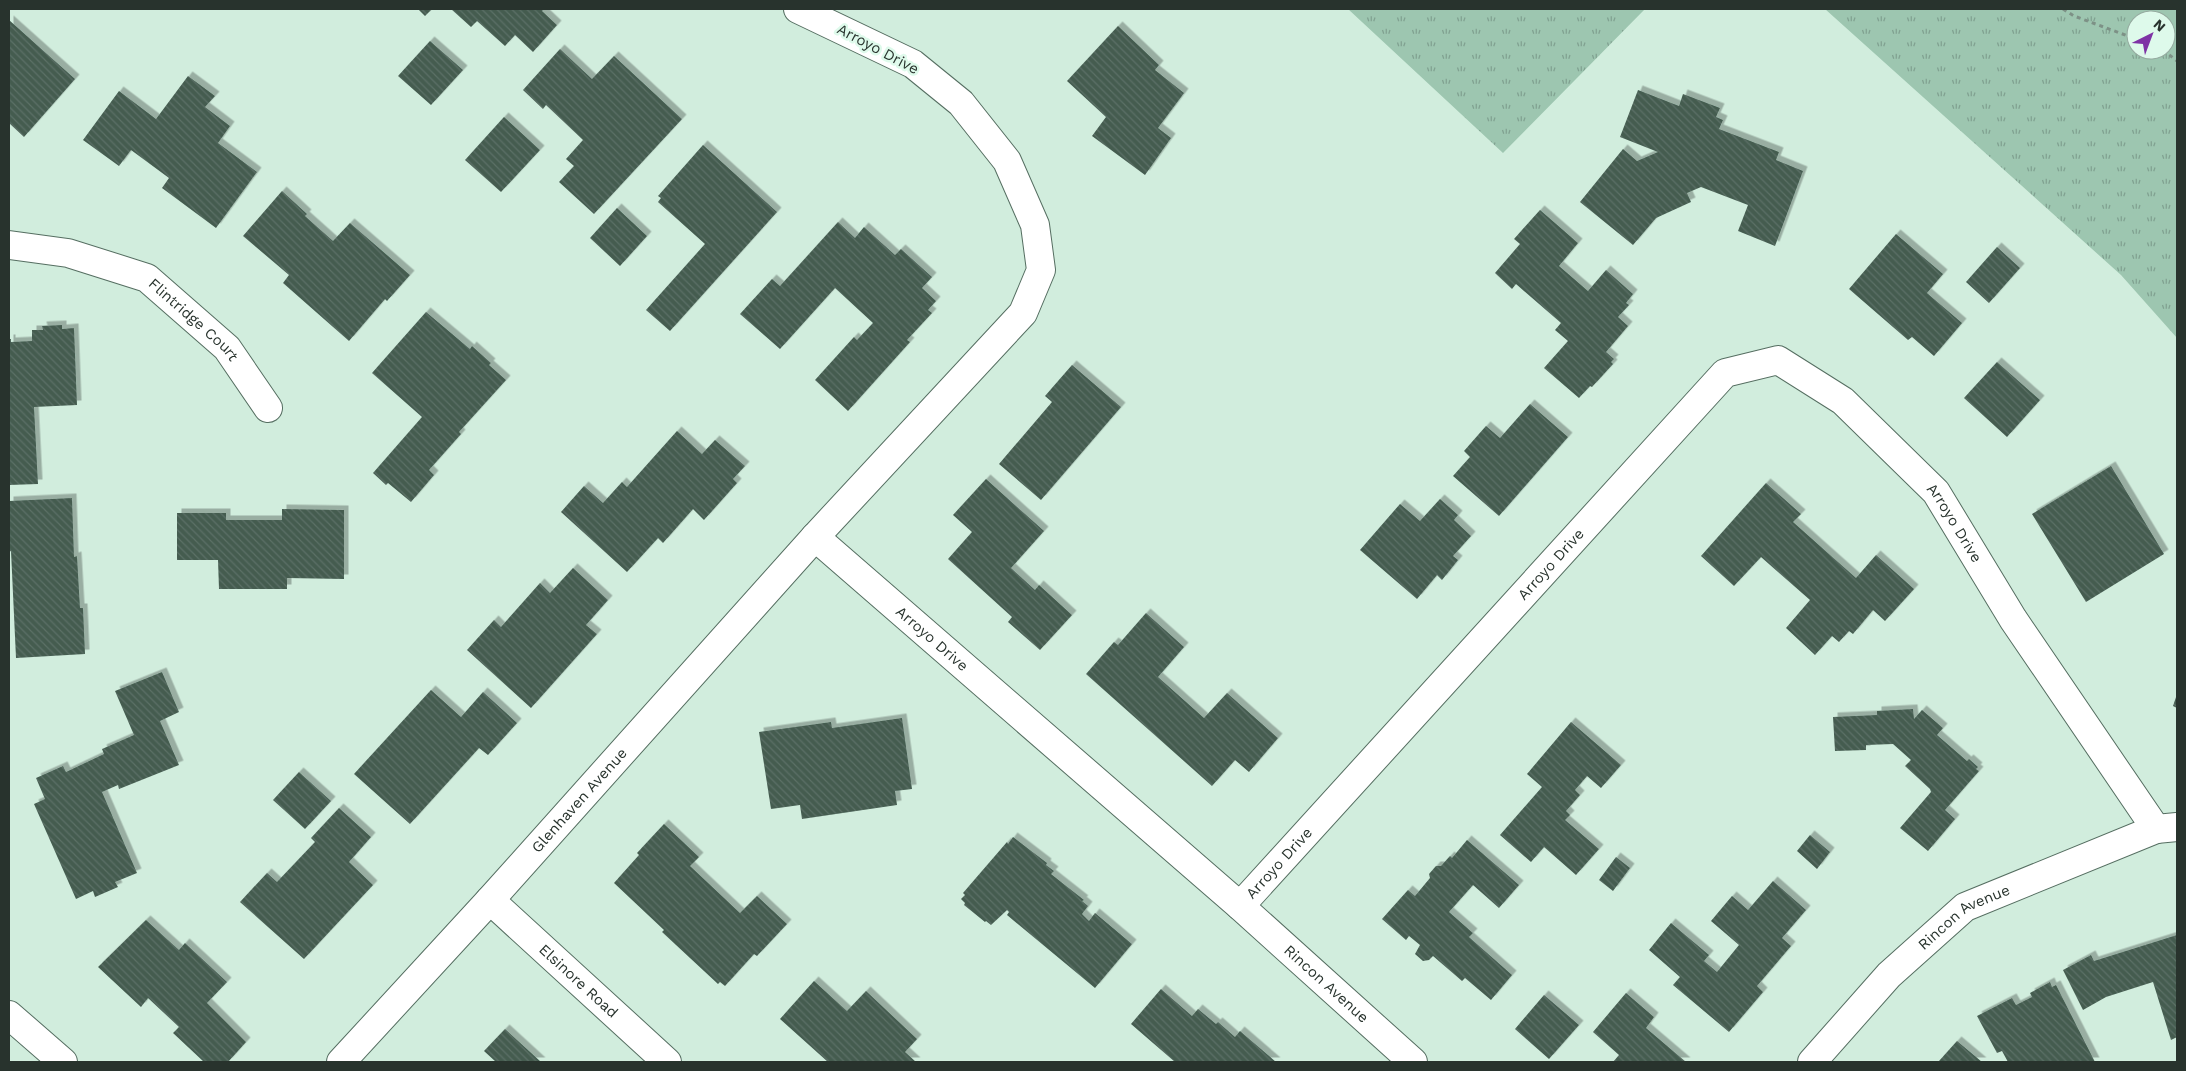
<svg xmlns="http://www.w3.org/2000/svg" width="2186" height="1071" font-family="'Work Sans',sans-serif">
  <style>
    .grass { fill: url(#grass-tufts); fill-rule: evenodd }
    .building { fill: url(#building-back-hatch); filter: url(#shadow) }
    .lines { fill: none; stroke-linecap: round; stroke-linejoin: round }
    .minor-casing { stroke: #556e61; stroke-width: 30 }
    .tertiary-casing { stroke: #556e61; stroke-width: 30 }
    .path { stroke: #7d9186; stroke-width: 3; stroke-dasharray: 4 4; stroke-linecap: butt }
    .minor { stroke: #fff; stroke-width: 28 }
    .tertiary { stroke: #fff; stroke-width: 28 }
    .labels { text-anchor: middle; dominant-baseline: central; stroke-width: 5; stroke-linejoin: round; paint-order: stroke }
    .street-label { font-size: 15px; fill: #28332d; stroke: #defaeb }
  </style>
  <defs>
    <pattern id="grass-tufts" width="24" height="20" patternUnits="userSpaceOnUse" patternTransform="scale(1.25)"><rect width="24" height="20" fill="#9dc6b0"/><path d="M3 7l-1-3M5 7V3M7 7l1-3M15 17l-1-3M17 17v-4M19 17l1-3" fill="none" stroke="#80a190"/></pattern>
    <pattern id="building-back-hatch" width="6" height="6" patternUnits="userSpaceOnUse" patternTransform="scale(1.25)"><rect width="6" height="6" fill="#445c50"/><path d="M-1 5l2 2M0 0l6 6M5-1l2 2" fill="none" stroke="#5c7066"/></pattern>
    <filter id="shadow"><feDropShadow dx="4.5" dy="-4.5" stdDeviation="0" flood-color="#0004"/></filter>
  </defs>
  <rect width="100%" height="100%" fill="#d1eddd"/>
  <path class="grass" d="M1348 9H1645L1503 153Z
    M1825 9H2177V338L2121 275ZM2136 20H2166V50H2136Z"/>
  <path class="building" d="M418 9H432L425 16Z
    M451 9H544L542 11 557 25 533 52 515 35 505 46 477 21 471 27Z
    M9 20 75 79 24 137 9 123Z
    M1118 26 1159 65 1155 70 1184 93 1158 128 1171 138 1145 175 1092 136 1106 117 1067 81Z
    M430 41 463 70 431 105 398 76Z
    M560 49 592 79 614 56 682 119 594 214 559 182 574 166 566 159 583 140 546 105 543 109 523 90Z
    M188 76 215 96 205 107 230 126 218 143 257 172 216 228 162 188 169 178 131 150 119 166 83 140 119 91 156 119Z
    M1638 90 1679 106 1683 94 1720 108 1716 117 1723 120 1719 129 1779 152 1776 160 1803 171 1775 246 1738 231 1748 205 1701 187 1687 193 1691 202 1656 218 1633 245 1580 202 1623 149 1637 161 1658 152 1620 137Z
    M504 117 540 150 501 192 465 160Z
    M703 145 777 212 670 331 646 310 705 244 658 202 661 198 658 196Z
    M282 191 307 214 305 216 333 241 350 223 410 275 387 301 385 299 349 341 283 283 289 275 243 236Z
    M617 208 647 236 620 266 590 238Z
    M1540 210 1578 243 1559 266 1588 291 1606 270 1633 294 1626 303 1629 305 1618 317 1628 326 1606 352 1614 359 1611 362 1613 364 1592 387 1590 386 1579 398 1544 368 1568 341 1555 330 1561 323 1516 284 1512 289 1495 273 1520 244 1514 239Z
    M838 222 855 238 864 227 895 255 901 249 932 277 922 288 936 301 928 310 932 313 907 340 910 342 848 411 815 380 854 337 857 340 873 323 835 288 780 349 740 314 772 279 780 286Z
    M1896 234 1943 274 1927 293 1962 323 1934 356 1912 337 1908 340 1849 289Z
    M1997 247 2020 268 1989 303 1966 282Z
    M426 312 470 349 472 346 491 363 489 365 506 380 459 432 461 434 429 470 434 475 411 502 388 483 386 485 373 473 422 417 372 373Z
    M62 325V329L74 328 77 405 34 407 38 484 9 485V339H11V342L32 341V330H43L42 326Z
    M1997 362 2040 400 2007 437 1964 398Z
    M1072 365 1121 407 1041 500 999 464 1052 402 1045 396Z
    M1530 404 1568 437 1499 516 1453 476 1470 457 1464 451 1486 426 1500 438Z
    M677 431 702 454 715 440 745 466 733 479 737 483 704 520 693 509 663 543 658 538 627 572 561 512 584 486 603 503 622 482 627 487Z
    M2111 466 2164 554 2086 602 2032 514Z
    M986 479 1044 531 1011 568 1035 590 1039 585 1072 615 1040 650 1008 622 1012 617 948 559 972 532 953 515Z
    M1766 483 1801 514 1793 522 1856 578 1876 555 1914 589 1885 621 1873 610 1853 634 1849 631 1839 642 1832 636 1815 655 1786 628 1810 600 1761 557 1734 586 1701 556Z
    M72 498 74 557 77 556 80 608H83L85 654 16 658 11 551 9 552V501Z
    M1440 499 1458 515 1454 520 1471 536 1453 556 1458 560 1442 580 1437 575 1417 599 1360 550 1400 504 1420 521Z
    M282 509 344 510V579L287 578V589H219L218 560H177V513H226V520H282Z
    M573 568 608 600 586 625 597 634 531 708 467 650 494 620 501 627 540 583 550 593Z
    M1146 613 1184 647 1158 677 1204 718 1227 693 1278 738 1249 772 1235 760 1212 786 1086 674 1114 642 1118 645Z
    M162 672 179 712 160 721 179 765 119 789 118 785 102 792 137 873 115 882 118 887 95 897 93 891 76 899 34 804 45 799 36 778 63 766 66 772 104 754 102 749 134 735 115 691Z
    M431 690 461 717 483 692 517 723 488 755 479 748 410 824 354 774Z
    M2177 694V708L2173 706Z
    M1913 709 1914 719 1922 710 1943 728 1937 735 1967 761 1969 759 1978 767 1976 769 1979 771 1945 810 1955 819 1928 851 1900 828 1931 792 1930 789 1905 766 1911 760 1893 744 1866 745V750L1835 751 1833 717 1877 715V711Z
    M902 718 912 789 895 791 897 805 802 819 800 805 771 809 759 732 831 722 832 728Z
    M1571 722 1621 765 1601 788 1587 776 1575 790 1580 795 1566 811 1570 815 1565 820 1599 849 1576 875 1544 847 1531 862 1500 835 1542 787 1527 774Z
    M299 772 331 801 305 829 273 800Z
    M339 808 371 837 349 862 373 885 304 959 240 902 267 873 277 882 315 842 311 838Z
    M664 824 699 857 690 866 740 913 757 896 787 924 757 956 754 954 725 986 720 982 718 984 662 932 664 930 614 883 639 855 637 853Z
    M1810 835 1830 852 1817 869 1797 851Z
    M1013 837 1047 863 1046 865 1054 871 1051 874 1084 900 1082 901 1088 906 1082 914 1089 921 1095 913 1132 944 1095 988 1007 915 1009 912 1007 910 991 925 986 921 985 922 964 905 965 903 961 899 965 895 963 893 1007 842 1008 844Z
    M1467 840 1519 885 1499 908 1473 885 1449 912 1473 933 1469 937 1512 975 1491 1000 1465 978 1462 981 1433 956 1429 960 1423 961 1415 954 1420 945 1409 936 1406 940 1382 919 1408 890 1415 896 1430 878 1429 874 1436 866H1441L1450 856 1452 858Z
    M1616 857 1630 868 1613 891 1599 880Z
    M1773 881 1806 910 1782 938 1791 946 1757 986 1763 992 1729 1032 1673 985 1680 977 1649 950 1671 923 1709 955 1704 961 1717 972 1739 945 1711 921 1732 896 1748 910Z
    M146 920 179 950 185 943 227 982 207 1003 246 1042 228 1062H204L173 1033 179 1027 148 998 141 1007 98 967Z
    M2177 935V1037L2171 1040 2153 982 2106 997 2083 1010 2063 970 2091 955 2094 961Z
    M814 981 847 1011 866 991 917 1039 905 1052 916 1062H828L780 1019Z
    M2050 982 2052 987 2056 985 2095 1062H2008L2002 1051 1997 1053 1977 1016 2012 998 2016 1005 2032 997 2030 993Z
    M1161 989 1192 1016 1198 1009 1216 1024 1218 1022 1235 1037 1240 1031 1276 1062H1175L1131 1024Z
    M1626 993 1654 1017 1646 1028 1686 1062H1613L1619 1055 1593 1032Z
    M1544 995 1579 1025 1549 1059 1515 1029Z
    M505 1029 541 1062H496L484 1051Z
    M1957 1041 1982 1062H1940L1939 1061Z"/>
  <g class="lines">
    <defs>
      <g id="minor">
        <path id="s1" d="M9 245 68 253 147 278 227 348 268 408"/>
        <path id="s2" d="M815 537 1240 906 1413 1062"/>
        <path id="s3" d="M490 900 667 1062"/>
        <path id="s4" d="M1240 906 1725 373 1778 360 1843 401 1936 492 2013 619 2156 829 2177 827"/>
        <path id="s5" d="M341 1062 490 900 815 537 1023 313 1041 270 1035 225 1007 161 961 103 913 64 798 9"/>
        <path id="s6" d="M1812 1062 1889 975 1965 907 2156 829"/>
      </g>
      <path id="tertiary" d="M9 1015 63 1062"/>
    </defs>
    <use href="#minor" class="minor-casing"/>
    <use href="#tertiary" class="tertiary-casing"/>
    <path class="path" d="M2063 9 2074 16 2136 39
      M2163 50 2177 61"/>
    <use href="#minor" class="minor"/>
    <use href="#tertiary" class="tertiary"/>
  </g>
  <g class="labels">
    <g class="street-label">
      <text transform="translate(878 49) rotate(28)">Arroyo Drive</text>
      <text stroke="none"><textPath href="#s1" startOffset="205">Flintridge Court</textPath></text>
      <text stroke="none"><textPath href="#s4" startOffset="1018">Arroyo Drive</textPath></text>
      <text stroke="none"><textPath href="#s4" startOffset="462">Arroyo Drive</textPath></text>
      <text stroke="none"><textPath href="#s2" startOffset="155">Arroyo Drive</textPath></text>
      <text stroke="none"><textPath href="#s5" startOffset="354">Glenhaven Avenue</textPath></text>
      <text stroke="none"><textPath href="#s4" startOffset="58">Arroyo Drive</textPath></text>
      <text stroke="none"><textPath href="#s6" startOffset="212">Rincon Avenue</textPath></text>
      <text stroke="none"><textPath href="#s3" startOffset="120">Elsinore Road</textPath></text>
      <text stroke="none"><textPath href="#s2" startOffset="679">Rincon Avenue</textPath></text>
    </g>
  </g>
  <rect width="2186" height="1071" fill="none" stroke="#28332d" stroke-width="20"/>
  <g transform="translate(2151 35) rotate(42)"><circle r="24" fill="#defaeb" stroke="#95aa9f"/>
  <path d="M0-4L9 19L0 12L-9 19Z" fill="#7e33a5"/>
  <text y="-8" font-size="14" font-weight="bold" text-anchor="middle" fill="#28332d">N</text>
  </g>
</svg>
